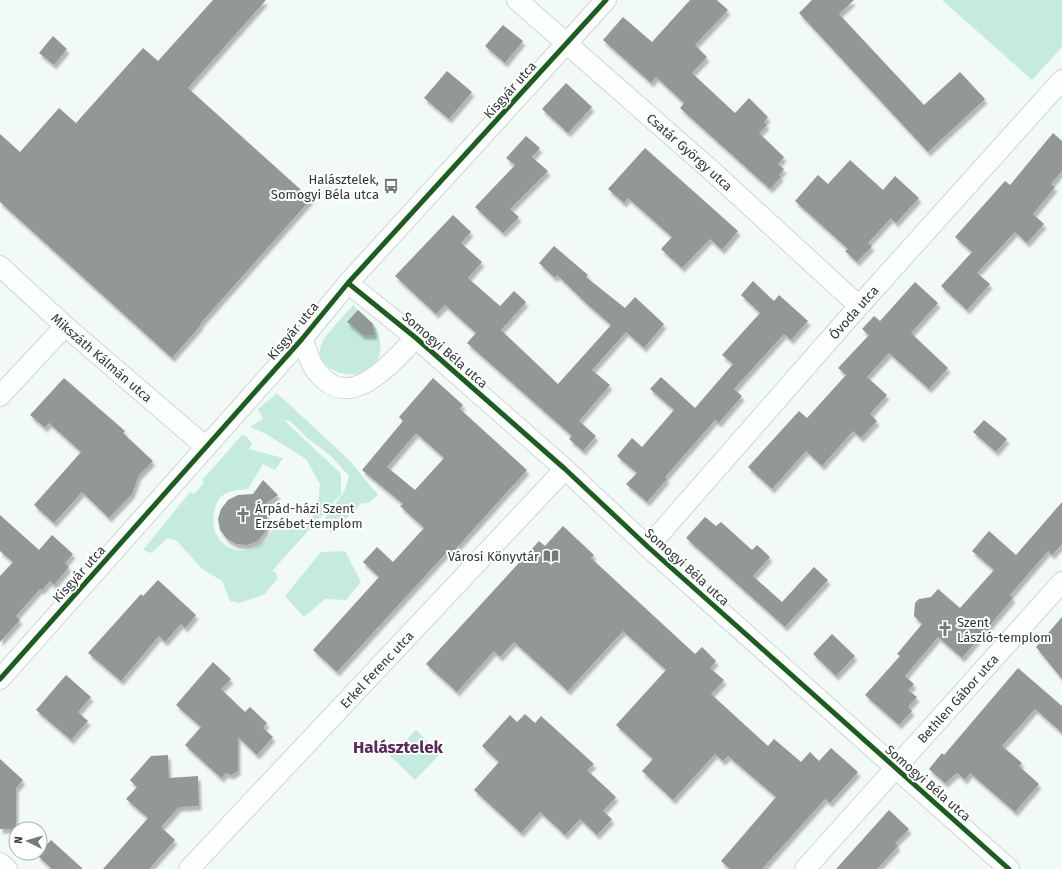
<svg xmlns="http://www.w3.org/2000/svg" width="1062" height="869" font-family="'Fira Sans',sans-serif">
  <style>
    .green { fill: #c5ebe0 }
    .building { fill: #929896; fill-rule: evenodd; filter: url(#shadow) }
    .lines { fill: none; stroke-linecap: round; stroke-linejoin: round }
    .minor-casing { stroke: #cfd5d4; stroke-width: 22 }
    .minor { stroke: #fdfefe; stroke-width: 20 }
    .cycleway-casing { stroke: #fff; stroke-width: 8 }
    .cycleway { stroke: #1b5e20; stroke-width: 5 }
    .labels { text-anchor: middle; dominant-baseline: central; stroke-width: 4; stroke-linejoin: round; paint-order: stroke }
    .street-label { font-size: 13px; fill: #303735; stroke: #fff }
    .poi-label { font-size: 13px; fill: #303735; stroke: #fff; text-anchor: end }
    .district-label { font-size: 17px; font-weight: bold; fill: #58295a; stroke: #fff }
  </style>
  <defs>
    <filter id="shadow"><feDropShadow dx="2.5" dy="4.5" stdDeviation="1" flood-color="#0004"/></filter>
  </defs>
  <rect width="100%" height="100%" fill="#f2faf8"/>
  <path class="green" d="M942 0H1062V47L1032 80Z
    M353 305C359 311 368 317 373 324 379 331 382 344 380 353 373 391 307 373 322 343 327 332 345 315 353 305Z
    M277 393 349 460 378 495 369 503H362L331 533 323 521 345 490 349 476 330 455 307 438 290 421 284 420 341 474V494L272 571 275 572 278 578 264 595 239 603 230 601 222 581 201 568 177 541 168 538 151 553 143 550 190 492 194 494 204 483 202 480 242 435 247 437 252 443 249 449 283 458 275 470 263 464 248 489C240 490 228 490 222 496 218 499 216 505 215 509 205 543 242 565 266 540 270 536 272 529 275 524L287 523 307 526 318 506 320 484 306 459 266 434 250 427 263 419 258 409Z
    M345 551 361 582 346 600 325 599 304 617 285 596 321 552Z
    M416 730 440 754 415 780 390 756Z"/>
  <path class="building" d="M213 0H266L188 88 311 199 200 324 201 325 172 358 0 202V134L20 152 59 108 76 123 143 48 158 61Z
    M690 0H717L728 10 695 45 707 57 692 73 735 113 749 98 768 117 764 122 767 125 759 133 784 157 778 164 784 169 779 175 781 177 770 189 680 108 684 103 656 77 651 83 603 40 623 17 652 42Z
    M812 0H854L839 14 924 105 960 72 985 99 928 152 799 13Z
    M503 25 523 41 505 63 485 46Z
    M53 36 67 49 54 65 39 53Z
    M447 71 472 92 449 119 424 98Z
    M566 83 592 107 568 133 542 109Z
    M1053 133 1062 141V171L1051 184 1055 187 1033 214 1044 224 1027 243 1015 232 977 273 990 284 967 310 941 286 972 252 955 237 1005 181 1010 185Z
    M526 136 540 148 532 157 548 171 510 209 519 217 503 233 475 207 515 165 506 158Z
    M645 148 738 231 722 250 710 239 682 268 661 249 672 237 628 198 624 203 608 189Z
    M850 160 883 190 895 176 919 198 896 223 891 218 868 243 872 246 857 262 845 251 848 249 795 201 818 175 828 184Z
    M453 215 471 232 461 243 482 262 468 278 500 306 514 291 526 302 501 330 558 384 611 325 587 304 557 275 555 278 539 263 554 246 588 275 586 277 625 308 635 297 664 324 644 348 626 332 592 370 610 385 579 421 596 436 583 451 569 439 572 436 467 343 476 333 445 305 436 314 395 276Z
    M753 281 774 301 779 295 808 321 791 340 784 334 734 389 742 396 719 423 715 420 665 477 667 479 647 502 626 484 637 473 617 456 632 438 642 447 674 410 650 389 661 377 695 408 733 364 722 355 760 313 741 295Z
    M915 282 938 303 911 333 948 368 929 389 889 353 867 377 887 395 870 414 877 421 861 438 853 431 822 466 806 451 772 489 748 467 799 411 807 418 846 375 838 368 869 335 862 329 874 316 880 321Z
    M358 310 373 324 375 335H363L347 322Z
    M64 378 125 431 123 433 153 461 139 475 132 494 109 518 82 492 54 523 34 505 81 452 49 423 45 428 30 415Z
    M433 378 463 405 460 409 527 470 452 553 449 550 337 672 313 650 379 577 363 562 377 547 393 562 424 528 400 506 403 504 362 470 403 421 399 417ZM416 433 444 458 415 490 387 467Z
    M984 420 1007 439 996 452 973 432Z
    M263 480 278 495 265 504 268 522 265 532 258 541 247 545 236 544 227 539 220 530 218 519 221 509 228 500 238 495 253 494Z
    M1062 502V544L1052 555 1048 551 1010 595 1013 598 962 658 938 637 905 676 914 684 908 690 917 697 908 707 912 711 899 725 865 695 900 656 897 654 922 624 914 616 915 603 919 599 931 597 938 589 960 608 994 570 972 551 989 531 1016 555Z
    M0 515 39 550 52 535 73 554 65 563 69 567 54 585 50 581 42 590 40 589 16 616 20 620 0 642V576L13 562 0 551Z
    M705 517 716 526 721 522 752 550 757 545 770 557 753 576 782 602 814 567 828 580 785 627 686 538Z
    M563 526 594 555 591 558 695 654 702 647 716 661 710 668 724 680 711 694 768 746 774 739 801 762 810 752 819 761 831 748 858 772 830 803 825 799 762 869H730L721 861 776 797 728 756 723 761 715 754 673 800 642 771 653 759 616 725 666 670 623 631 568 691 514 642 500 657 494 651 457 692 426 664 539 541 545 546Z
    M158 580 196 615 185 628 181 624 165 642 159 636 121 681 88 653 141 594 143 596Z
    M1062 617V679L1036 647Z
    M832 634 855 656 836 676 813 654Z
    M213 662 231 679 221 689 245 712 250 707 267 723 263 728 273 737 257 755 238 737V771L231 775 226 773 221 778 185 745 201 727 176 705Z
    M1018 668 1062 706V733L1035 709 1002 746 1022 763 1019 766 1039 784 1015 812 970 773 965 780 957 773 945 783 929 769 942 753 944 755Z
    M66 675 91 697 78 712 88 721 71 740 36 710Z
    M525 714 535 723 541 716 594 764 587 770 616 797 603 811 612 819 597 835 580 819 565 835 540 812 521 833 474 790 499 762 482 746 510 715 517 722Z
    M168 755 169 778 198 776 199 806 179 807 161 827 175 840 149 869H103L148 818 126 799 137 787 130 780 151 756Z
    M0 759 23 780 16 788V829H0Z
    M889 810 909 829 895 843 898 846 877 869H836Z
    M51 840 83 869H52L37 855Z"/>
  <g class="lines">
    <defs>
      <g id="minor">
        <path id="s1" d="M517 0 712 171 859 306"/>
        <path id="s2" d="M0 266 65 326 206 447"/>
        <path d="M348 283 416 338 565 469 648 547 1009 869"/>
        <path d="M302 339C307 350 310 365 318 373 352 414 392 361 416 338"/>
        <path d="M0 396 65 326"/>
        <path id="s3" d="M648 547 859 306 1062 80"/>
        <path d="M0 679 302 339 348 283 606 0"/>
        <path d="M0 863 7 869"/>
        <path id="s4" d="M189 869 565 469"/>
        <path id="s5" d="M805 869 1062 582"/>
      </g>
    </defs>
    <use href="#minor" class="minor-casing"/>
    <use href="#minor" class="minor"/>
    <defs>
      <path id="cycleway" d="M348 283 416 338 565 469 648 547 1009 869
        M0 679 302 339 348 283 606 0"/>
    </defs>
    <use href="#cycleway" class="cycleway-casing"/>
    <use href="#cycleway" class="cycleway"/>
  </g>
  <defs>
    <symbol id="bus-bare" viewBox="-9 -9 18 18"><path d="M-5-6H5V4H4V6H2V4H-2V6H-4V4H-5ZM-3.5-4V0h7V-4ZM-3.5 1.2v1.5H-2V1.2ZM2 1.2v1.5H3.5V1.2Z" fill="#747b79" stroke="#fff" stroke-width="2.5" paint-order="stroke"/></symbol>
    <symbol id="church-bare" viewBox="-9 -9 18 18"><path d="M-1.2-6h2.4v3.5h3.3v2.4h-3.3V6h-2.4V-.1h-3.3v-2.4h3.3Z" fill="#747b79" stroke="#fff" stroke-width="2.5" paint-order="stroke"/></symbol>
    <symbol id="library-bare" viewBox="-9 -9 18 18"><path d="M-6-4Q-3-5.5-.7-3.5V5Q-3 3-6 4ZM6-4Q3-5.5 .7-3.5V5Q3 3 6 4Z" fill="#747b79" stroke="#fff" stroke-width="2.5" paint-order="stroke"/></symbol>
  </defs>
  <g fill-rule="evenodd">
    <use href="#bus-bare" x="380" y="175" width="22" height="22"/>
    <use href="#church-bare" x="232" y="504" width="22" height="22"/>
    <use href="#library-bare" x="540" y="545" width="22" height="22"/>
    <use href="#church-bare" x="934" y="618" width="22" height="22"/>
  </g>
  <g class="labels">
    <g class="street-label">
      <text transform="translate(510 90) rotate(-48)">Kisgyár utca</text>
      <text stroke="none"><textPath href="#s1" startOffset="230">Csatár György utca</textPath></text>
      <text stroke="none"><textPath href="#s3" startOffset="312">Óvoda utca</textPath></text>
      <text transform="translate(293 331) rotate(-50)">Kisgyár utca</text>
      <text transform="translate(445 350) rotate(41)">Somogyi Béla utca</text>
      <text stroke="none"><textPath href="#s2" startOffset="137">Mikszáth Kálmán utca</textPath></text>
      <text transform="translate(687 567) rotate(42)">Somogyi Béla utca</text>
      <text transform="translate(79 574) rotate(-48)">Kisgyár utca</text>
      <text stroke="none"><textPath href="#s4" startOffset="274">Erkel Ferenc utca</textPath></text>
      <text stroke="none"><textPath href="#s5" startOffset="229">Bethlen Gábor utca</textPath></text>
      <text transform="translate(928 783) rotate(41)">Somogyi Béla utca</text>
    </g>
    <g class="poi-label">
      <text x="379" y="179">Halásztelek,<tspan x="379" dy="15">Somogyi Béla utca</tspan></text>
      <text x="255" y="508" text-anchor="start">Árpád-házi Szent<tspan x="255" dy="15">Erzsébet-templom</tspan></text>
      <text x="539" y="556">Városi Könyvtár</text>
      <text x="957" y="622" text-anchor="start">Szent<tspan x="957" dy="15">László-templom</tspan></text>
    </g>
    <g class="district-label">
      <text x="398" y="747">Halásztelek</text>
    </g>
  </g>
  <g transform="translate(28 841) rotate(275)"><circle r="19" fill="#ffffff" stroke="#acafae"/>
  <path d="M0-3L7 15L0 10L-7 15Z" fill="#747b79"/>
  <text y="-6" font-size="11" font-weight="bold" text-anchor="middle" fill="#303735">N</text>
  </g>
</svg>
